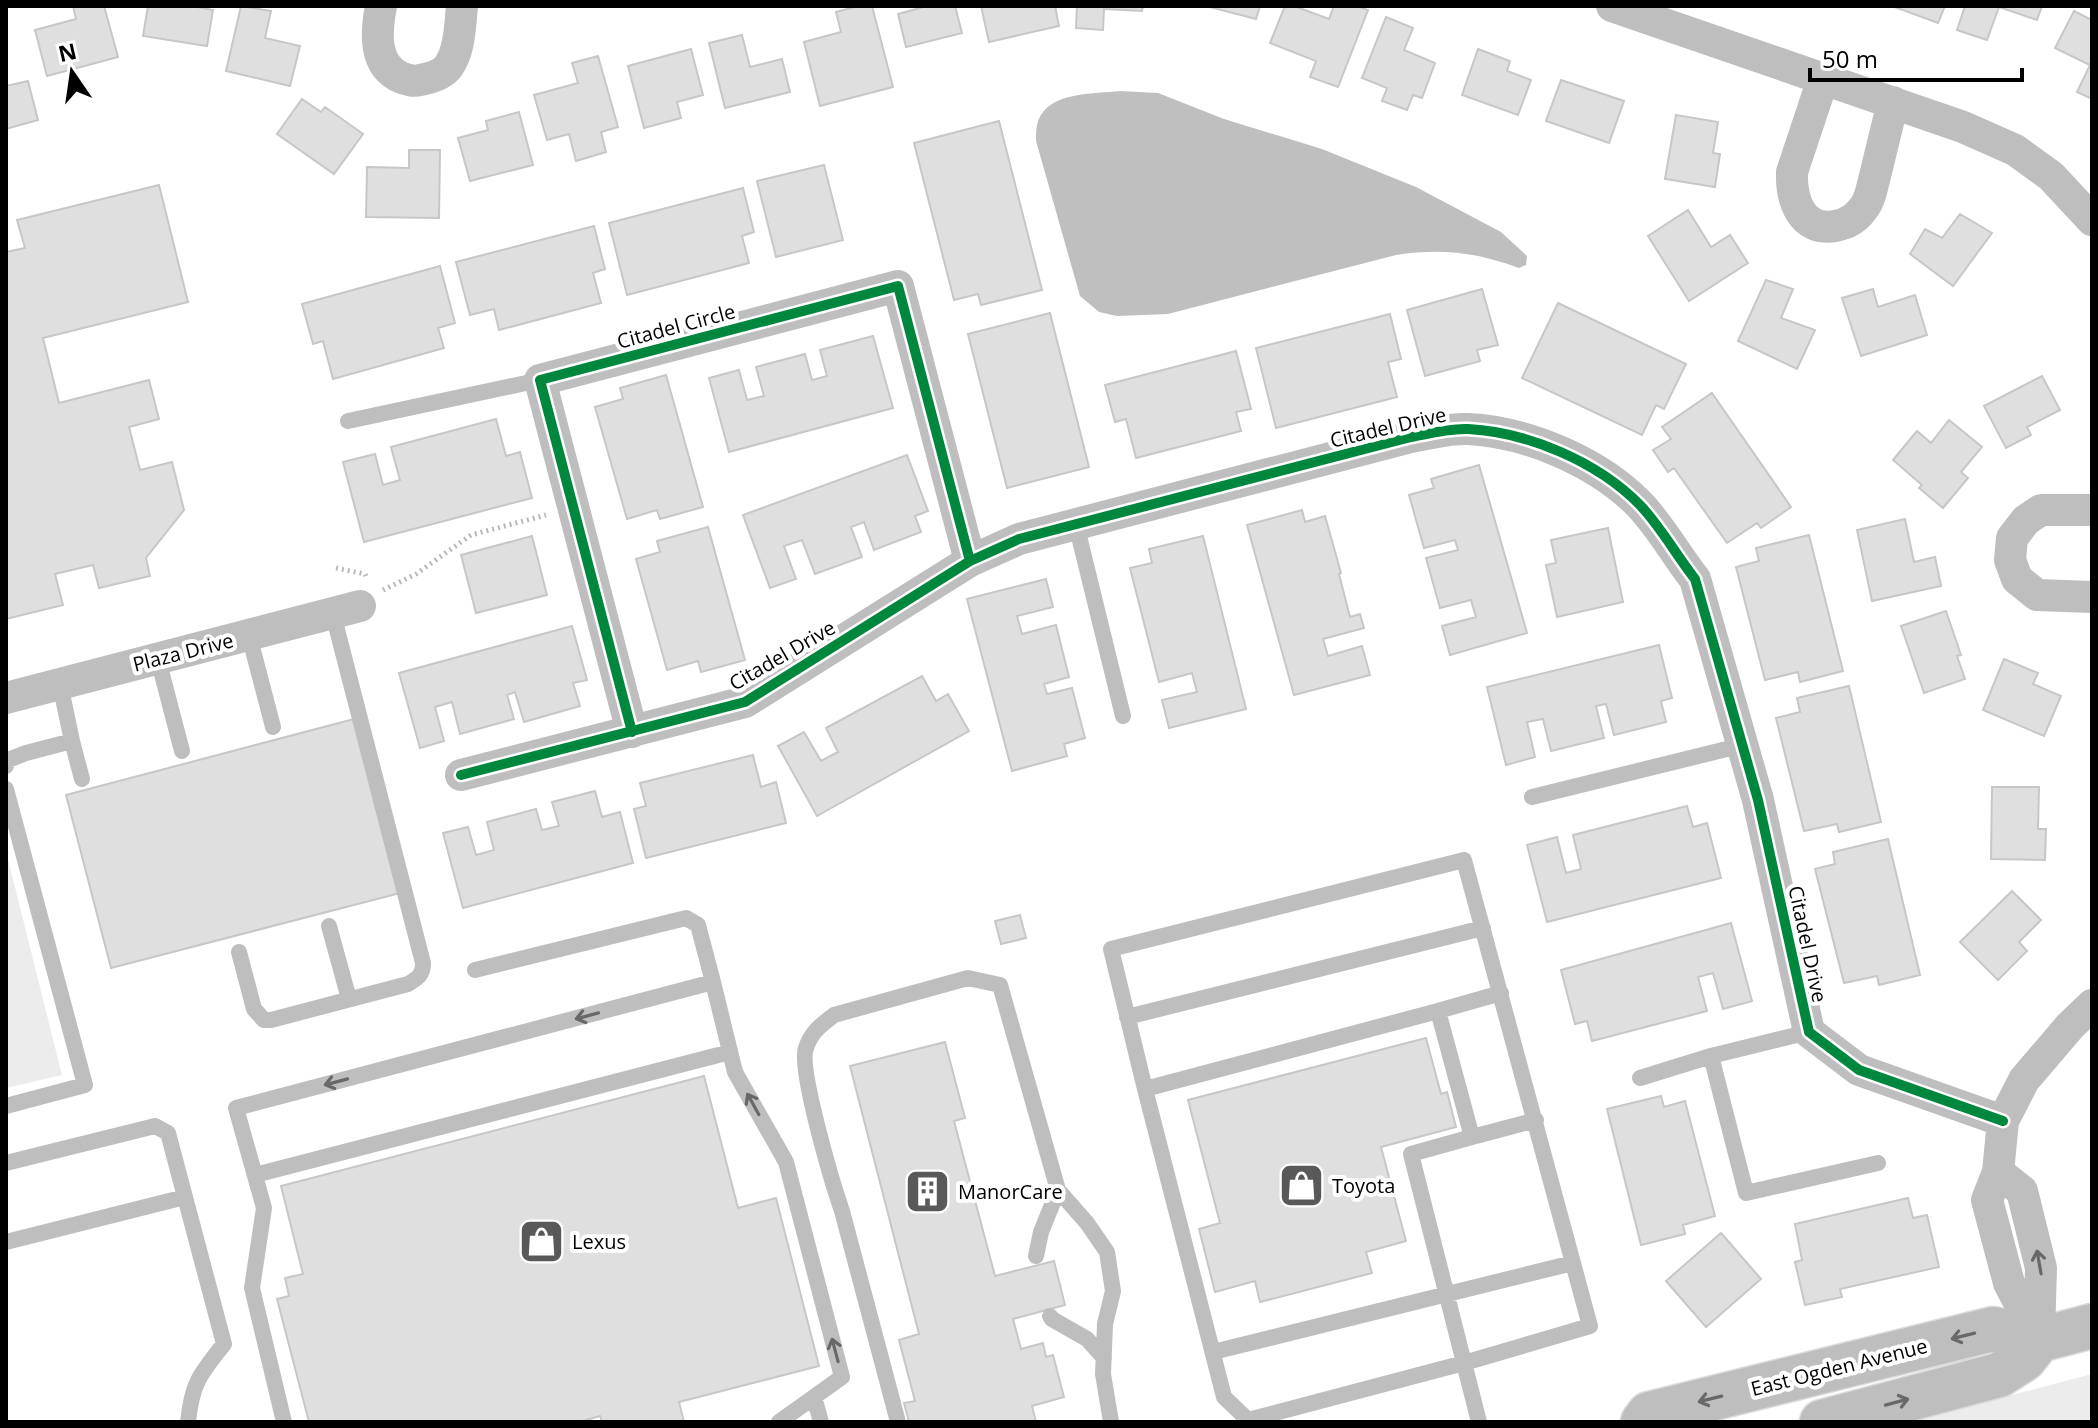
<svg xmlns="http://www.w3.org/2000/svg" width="2098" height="1428" font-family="'Open Sans',sans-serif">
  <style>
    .green { fill: #ececec }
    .water { fill: #bfbfbf }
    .building { fill: #dfdfdf; stroke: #c7c7c7; stroke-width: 2 }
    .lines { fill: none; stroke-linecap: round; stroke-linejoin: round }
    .primary-casing { stroke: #dbdbdb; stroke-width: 47 }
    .path { stroke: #b9b9b9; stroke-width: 5; stroke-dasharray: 2 4; stroke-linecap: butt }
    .service { stroke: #bebebe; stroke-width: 16 }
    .minor { stroke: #bebebe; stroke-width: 32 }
    .primary { stroke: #bebebe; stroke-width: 44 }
    .cycleway-casing { stroke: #fff; stroke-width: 15 }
    .cycleway { stroke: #00873e; stroke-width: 10 }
    .oneway { stroke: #686868 }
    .labels { text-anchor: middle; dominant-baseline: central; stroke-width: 8; stroke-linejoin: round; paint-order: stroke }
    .street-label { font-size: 20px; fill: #000; stroke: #fff }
    .poi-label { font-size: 20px; fill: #000; stroke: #fff; text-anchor: start }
  </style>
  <rect width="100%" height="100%" fill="#fff"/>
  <path class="green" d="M6 851 62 1075 6 1088Z
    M2092 1374V1422H1908Z"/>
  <path class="water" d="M1120 91 1158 93 1224 119 1322 149 1416 187 1501 232 1527 256 1526 265 1519 268C1476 252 1440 248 1396 255L1168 314 1117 316 1099 312 1080 296 1036 141C1036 135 1036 127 1038 121 1049 91 1095 94 1120 91Z"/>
  <path class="building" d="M73 6H104L118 57 47 76 35 30 76 19Z
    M148 6H192L213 10 207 46 143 36Z
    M241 6 271 11 265 38 300 46 290 86 226 71Z
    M859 6H872L893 87 820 106 804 42 841 32 836 12Z
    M927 6H955L962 33 906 47 898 14Z
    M981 6H1055L1059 26 989 42Z
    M1077 6H1143L1142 11 1104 9 1103 30 1076 28Z
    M1206 6H1260L1256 19Z
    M1285 6H1294L1329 19 1334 6H1357L1368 10 1338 87 1310 77 1316 61 1270 43Z
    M1892 6H1945L1938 23Z
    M1965 6H2042L2037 20 1999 7 1987 40 1957 30Z
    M2074 11 2092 20V99L2077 92 2090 65 2055 48Z
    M1386 17 1413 28 1404 50 1435 63 1422 98 1413 95 1407 110 1382 101 1387 88 1362 78Z
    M742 35 750 67 782 59 790 92 725 108 709 43Z
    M691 49 703 95 677 102 681 118 644 128 628 66Z
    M1478 49 1510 61 1507 71 1531 80 1518 115 1462 95Z
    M598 56 618 127 601 132 606 152 576 161 569 134 547 140 534 95 578 83 572 63Z
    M1561 80 1624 101 1609 143 1546 121Z
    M28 81 38 120 6 129V86Z
    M302 99 321 112 325 107 363 134 334 174 277 134Z
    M519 112 533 165 470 181 458 138 488 130 486 121Z
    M1676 115 1718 122 1713 153 1720 154 1715 187 1665 179Z
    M999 121 1042 290 981 305 978 294 954 300 914 143Z
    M409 150H440L439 218 366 217 367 167 409 168Z
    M824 165 843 240 776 257 757 181Z
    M159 185 188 302 43 338 59 403 149 380 159 419 129 427 140 470 172 462 184 510 146 558 150 576 99 588 93 565 55 574 63 605 6 619V252L25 248 17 220Z
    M743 188 754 232 742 236 749 263 627 295 609 223Z
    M1688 210 1711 247 1730 235 1748 263 1689 301 1648 236Z
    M1960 214 1992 233 1953 286 1910 254 1925 229 1942 238Z
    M594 226 605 269 593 273 601 303 499 330 494 309 470 315 456 262Z
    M440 266 455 323 438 328 444 348 333 379 323 341 313 344 302 304Z
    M1766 280 1793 289 1781 318 1815 330 1797 369 1738 341Z
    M1482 289 1498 345 1477 350 1480 361 1425 376 1407 310Z
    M1873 289 1878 307 1915 295 1927 335 1861 356 1842 298Z
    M1558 303 1686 364 1664 409 1656 405 1642 435 1522 378Z
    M1050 313 1089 467 1007 488 968 334Z
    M1390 314 1401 359 1388 362 1397 397 1276 428 1256 348Z
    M873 336 893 408 729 452 709 378 739 370 747 400 764 396 756 367 805 354 812 380 827 376 820 350Z
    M1236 351 1251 409 1236 412 1241 431 1136 458 1126 419 1115 422 1105 385Z
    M666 375 703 507 660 519 657 510 627 519 595 407 623 399 620 388Z
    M2042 376 2060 410 2027 427 2031 435 2006 448 1984 406Z
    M1712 393 1791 507 1761 528 1757 523 1727 543 1674 468 1668 472 1653 450 1671 439 1662 427Z
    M496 419 506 456 520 452 532 498 364 542 343 462 375 454 383 485 400 480 391 447Z
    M1949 420 1982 447 1961 472 1968 478 1943 508 1919 488 1922 485 1893 460 1917 431 1931 443Z
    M907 455 928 511 915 516 921 532 874 550 864 522 851 527 862 557 815 574 802 540 784 546 796 579 770 588 743 515Z
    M1479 465 1527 633 1450 655 1442 626 1476 617 1471 600 1440 608 1426 558 1458 550 1455 540 1424 548 1409 495 1434 488 1431 479Z
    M1302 510 1305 522 1325 516 1341 573 1339 574 1350 617 1360 614 1364 628 1323 639 1328 656 1362 646 1370 675 1294 695 1247 525Z
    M1905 519 1914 562 1935 557 1941 586 1872 601 1857 530Z
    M708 527 745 660 701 672 698 661 667 670 636 559 660 552 657 541Z
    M1608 528 1623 602 1557 617 1546 565 1556 563 1551 540Z
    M1809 535 1843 671 1800 682 1798 672 1765 680 1736 567 1759 561 1756 548Z
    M532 536 547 595 476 613 461 555Z
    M1203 536 1246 709 1169 728 1162 700 1197 692 1192 673 1159 682 1130 568 1152 563 1149 549Z
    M1046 579 1053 607 1017 616 1022 634 1056 625 1069 677 1044 684 1047 694 1072 688 1085 738 1064 744 1067 756 1012 771 967 599Z
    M1946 611 1961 655 1957 656 1965 679 1924 693 1901 626Z
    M572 626 587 680 573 683 580 706 524 722 515 692 507 695 514 719 460 734 452 702 435 707 444 741 420 748 399 673Z
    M1659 645 1672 698 1661 701 1666 722 1614 735 1606 704 1596 706 1604 738 1551 751 1543 719 1527 722 1535 757 1506 765 1487 687Z
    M2004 659 2038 673 2033 684 2061 696 2044 736 1983 710Z
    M922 676 936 701 948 694 969 731 817 816 778 746 804 732 821 761 838 752 826 728Z
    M1849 686 1881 822 1839 832 1837 824 1804 831 1776 718 1800 712 1797 698Z
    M354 719 400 893 111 968 66 795Z
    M753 755 761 787 776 782 786 823 646 858 634 809 646 806 640 783Z
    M1992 787H2039L2038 829H2046L2045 860 1991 859Z
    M595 791 602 817 620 812 633 863 463 908 443 833 468 827 476 855 494 850 487 822 536 809 542 830 559 826 552 802Z
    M1687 806 1693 827 1707 823 1721 878 1547 922 1527 845 1557 837 1566 873 1581 869 1573 835Z
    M1888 839 1920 975 1879 985 1877 976 1844 983 1815 869 1835 864 1833 852Z
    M2012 891 2041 920 2019 942 2027 951 1998 980 1960 942Z
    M1020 915 1026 938 1001 944 995 921Z
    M1731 923 1752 1001 1723 1009 1713 973 1698 977 1707 1011 1592 1041 1587 1021 1575 1024 1561 970Z
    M1426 1038 1441 1094 1447 1092 1456 1127 1381 1147 1406 1241 1366 1252 1372 1273 1260 1302 1255 1281 1215 1292 1199 1229 1220 1223 1188 1100Z
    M945 1042 965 1118 954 1121 995 1276 1054 1261 1065 1305 1013 1319 1021 1349 1043 1343 1046 1357 1053 1355 1064 1397 1032 1406 1036 1422H909L904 1403 915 1401 899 1340 919 1334 850 1066Z
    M704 1076 738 1208 776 1198 819 1366 679 1402 684 1422H602L600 1416 579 1422H309L277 1299 289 1296 285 1278 303 1274 281 1186Z
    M1661 1096 1664 1107 1685 1101 1715 1216 1683 1225 1685 1234 1641 1245 1607 1109Z
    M1908 1198 1913 1218 1927 1215 1939 1267 1840 1289 1842 1297 1805 1305 1795 1262 1802 1260 1795 1224Z
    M1721 1233 1761 1279 1706 1327 1666 1281Z"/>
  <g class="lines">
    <defs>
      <path id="primary" d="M1643 1422 1649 1414 1993 1329 2039 1340 2092 1326
        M1822 1422 1999 1375 2024 1359 2039 1340"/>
    </defs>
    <use href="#primary" class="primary-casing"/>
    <path class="path" d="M336 568 365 574 366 576
      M383 590 416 574 471 535 546 515"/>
    <path class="service" d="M348 421 540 380
      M1076 524 1123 716
      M249 635 273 727
      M158 659 182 751
      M72 741 82 779
      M6 766 8 760 26 753 72 741 60 684
      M6 789 85 1085 6 1106
      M1532 797 1743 745
      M329 926 349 999
      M239 952 254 1009 264 1020H271L408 984C418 978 423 975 423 963L333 614
      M475 970 686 918 698 925 713 982
      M1438 1011 1501 993
      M1127 1017 1483 928
      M1711 1056 1746 1193 1878 1163
      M1640 1078 1711 1056 1809 1032
      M1145 1089 1224 1397 1248 1420 1464 1363 1590 1326 1464 860 1111 949 1145 1089 1438 1011 1472 1137 1411 1154 1479 1422
      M1472 1137 1536 1120
      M6 1163 155 1126 168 1133 185 1197
      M255 1175 730 1052
      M6 1242 185 1197 224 1344C200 1374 192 1383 188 1422
      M1036 1256 1041 1232 1058 1190
      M1050 1316 1052 1319 1087 1339 1104 1358
      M1213 1352 1573 1263
      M814 1397 821 1422
      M284 1422 252 1288 264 1208 236 1108 713 982 735 1072 786 1162 842 1377 779 1422
      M898 1422 842 1211C833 1185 798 1068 806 1048 811 1032 821 1025 834 1015L968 978 1000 985 1058 1190 1087 1223 1107 1252 1113 1291 1105 1324 1103 1374 1111 1422"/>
    <path class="minor" d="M381 6C376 32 373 66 402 78 409 80 412 82 420 80 430 78 442 75 448 67 460 51 460 25 462 6
      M1612 6 1963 127 2015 150 2051 176 2092 220
      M1823 79 1792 172C1791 199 1801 232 1835 226 1848 224 1858 217 1865 206 1871 198 1872 186 1875 176 1881 151 1887 127 1893 102
      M2092 510H2041L2026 520 2012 538 2010 560 2017 579 2037 595 2092 597
      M6 698 360 606
      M632 732 540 380 898 286 970 561
      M461 775 745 702 970 561 1019 539 1407 438C1427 434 1449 428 1468 429 1528 432 1598 462 1640 505 1661 527 1676 555 1695 579L1758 800 1809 1032 1859 1070 2003 1121
      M1998 1172 2022 1191 2041 1268 2039 1335
      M2039 1340 2009 1283 1987 1200 1998 1172 2003 1121 2024 1080 2070 1026 2092 1005"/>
    <use href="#primary" class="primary"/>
    <defs>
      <path id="cycleway" d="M632 732 540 380 898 286 970 561
        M461 775 745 702 970 561 1019 539 1407 438C1427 434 1449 428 1468 429 1528 432 1598 462 1640 505 1661 527 1676 555 1695 579L1758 800 1809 1032 1859 1070 2003 1121"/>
    </defs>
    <use href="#cycleway" class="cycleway-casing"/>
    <use href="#cycleway" class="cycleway"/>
  </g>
  <defs><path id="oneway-shaft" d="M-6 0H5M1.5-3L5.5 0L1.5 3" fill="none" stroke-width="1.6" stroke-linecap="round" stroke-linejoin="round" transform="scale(2)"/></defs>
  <g class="oneway">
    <use href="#oneway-shaft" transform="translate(587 1016) rotate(165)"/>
    <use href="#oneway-shaft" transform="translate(336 1082) rotate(165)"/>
    <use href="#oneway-shaft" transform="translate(753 1104) rotate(-119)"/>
    <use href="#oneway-shaft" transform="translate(2039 1262) rotate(-100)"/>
    <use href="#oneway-shaft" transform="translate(1963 1336) rotate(166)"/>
    <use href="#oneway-shaft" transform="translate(835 1350) rotate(-105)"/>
    <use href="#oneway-shaft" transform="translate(1710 1399) rotate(166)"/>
    <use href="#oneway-shaft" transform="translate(1897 1402) rotate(-15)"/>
  </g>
  <defs>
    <symbol id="shop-square" viewBox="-11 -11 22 22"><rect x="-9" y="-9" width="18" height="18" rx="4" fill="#595959" stroke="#fff"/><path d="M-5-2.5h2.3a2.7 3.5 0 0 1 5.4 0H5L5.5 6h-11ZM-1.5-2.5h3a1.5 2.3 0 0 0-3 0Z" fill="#fff"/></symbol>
    <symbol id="building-square" viewBox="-11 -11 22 22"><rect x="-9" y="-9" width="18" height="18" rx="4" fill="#595959" stroke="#fff"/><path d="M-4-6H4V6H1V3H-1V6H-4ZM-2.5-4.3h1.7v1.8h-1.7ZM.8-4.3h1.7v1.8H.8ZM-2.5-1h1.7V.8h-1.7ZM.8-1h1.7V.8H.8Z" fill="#fff"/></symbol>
  </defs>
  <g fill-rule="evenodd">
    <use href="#shop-square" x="1276" y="1160" width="51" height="51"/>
    <use href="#building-square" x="902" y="1166" width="51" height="51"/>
    <use href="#shop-square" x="516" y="1216" width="51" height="51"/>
  </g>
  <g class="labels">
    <g class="street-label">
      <text transform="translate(676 326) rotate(-15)">Citadel Circle</text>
      <text transform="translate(1388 427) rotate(-13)">Citadel Drive</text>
      <text transform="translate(183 652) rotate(-14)">Plaza Drive</text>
      <text transform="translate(782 655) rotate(-30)">Citadel Drive</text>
      <text transform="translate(1808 944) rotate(78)">Citadel Drive</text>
      <text transform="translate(1839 1367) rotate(-14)">East Ogden Avenue</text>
    </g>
    <g class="poi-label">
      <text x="1332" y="1185">Toyota</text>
      <text x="958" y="1191">ManorCare</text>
      <text x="572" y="1241">Lexus</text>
    </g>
  </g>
  <rect width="2098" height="1428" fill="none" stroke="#000000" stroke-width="16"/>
  <g transform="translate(72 72) rotate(347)" stroke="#ffffff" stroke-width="6" paint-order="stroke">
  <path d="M0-6L14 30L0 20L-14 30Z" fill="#000000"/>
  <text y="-12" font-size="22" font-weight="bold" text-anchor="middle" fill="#000000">N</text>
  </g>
  <path d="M1810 68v12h212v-12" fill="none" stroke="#000000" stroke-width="4"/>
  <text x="1822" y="68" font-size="24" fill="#000000" stroke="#ffffff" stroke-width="6" paint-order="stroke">50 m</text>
</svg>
